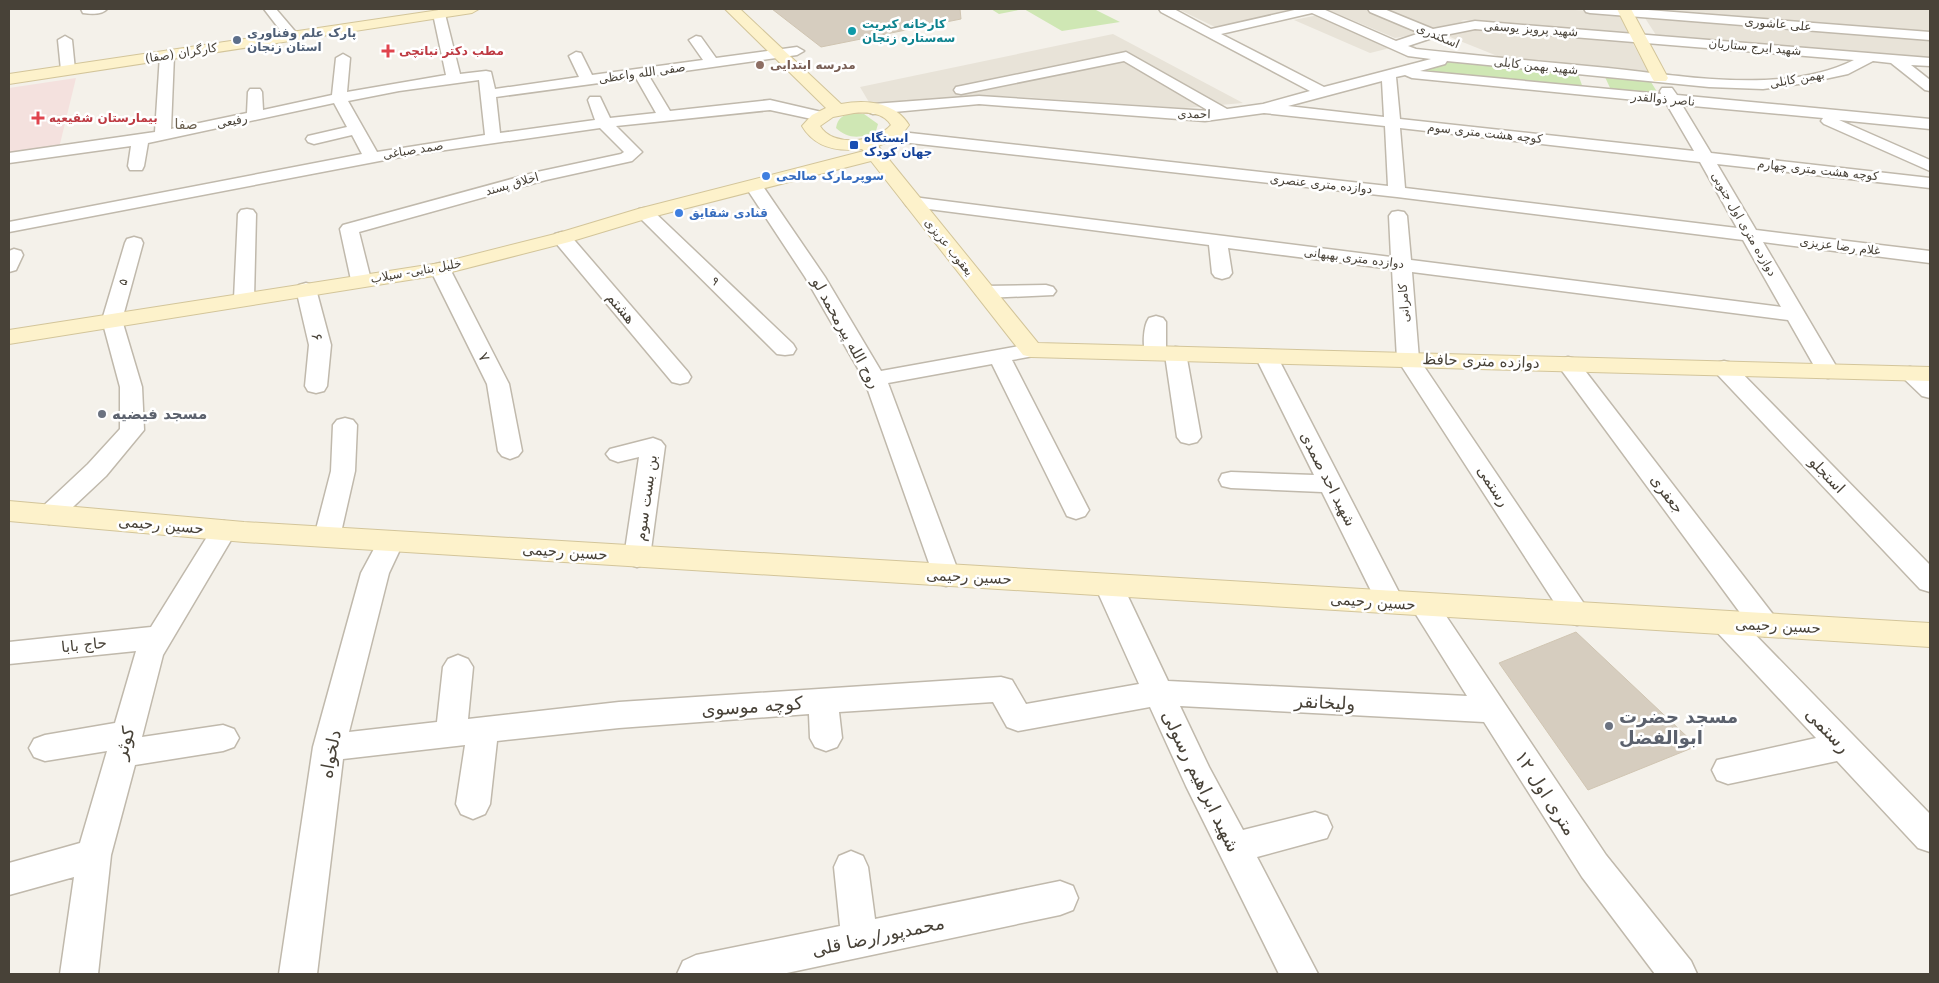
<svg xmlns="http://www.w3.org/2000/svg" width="1939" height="983" font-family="'DejaVu Sans',Vazirmatn,sans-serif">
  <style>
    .residential { fill: #e8e3d8 }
    .medical { fill: #f4e1de }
    .green { fill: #cfe7b4 }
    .building { fill: #d6cdbf; stroke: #d0c5b2 }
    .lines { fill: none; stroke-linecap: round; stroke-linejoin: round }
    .street-casing { stroke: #c0b9ac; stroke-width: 3 }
    .secondary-casing { stroke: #d3c59a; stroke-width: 2 }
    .street { fill: #fff; fill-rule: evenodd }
    .secondary { fill: #fdf2cb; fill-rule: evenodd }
    .culture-dot { fill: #0f9aa8; stroke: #fff; stroke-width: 2 }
    .service-dot { fill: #5c6f8a; stroke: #fff; stroke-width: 2 }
    .health-dot { fill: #e0444e; stroke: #fff; stroke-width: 2 }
    .education-dot { fill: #8d6e63; stroke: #fff; stroke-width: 2 }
    .transit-dot { fill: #1a4fb4; stroke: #fff; stroke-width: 2 }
    .shop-dot { fill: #3f7fe0; stroke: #fff; stroke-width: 2 }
    .worship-dot { fill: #6b7280; stroke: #fff; stroke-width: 2 }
    .labels { text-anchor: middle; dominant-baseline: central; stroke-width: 5; stroke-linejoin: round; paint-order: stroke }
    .far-culture-label { font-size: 12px; font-weight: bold; fill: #0d838f; stroke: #fff; text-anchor: start }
    .far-street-label { font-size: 12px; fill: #484238; stroke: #fff }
    .far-service-label { font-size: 12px; font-weight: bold; fill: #4e5e75; stroke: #fff; text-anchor: start }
    .far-health-label { font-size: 12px; font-weight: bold; fill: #be3a42; stroke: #fff; text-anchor: start }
    .far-education-label { font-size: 12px; font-weight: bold; fill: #785e54; stroke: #fff; text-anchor: start }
    .far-transit-label { font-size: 12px; font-weight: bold; fill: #164399; stroke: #fff; text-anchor: start }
    .far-shop-label { font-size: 12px; font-weight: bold; fill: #366cbe; stroke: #fff; text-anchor: start }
    .far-neighbourhood-label { font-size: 14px; fill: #6b604f; stroke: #fff }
    .street-label { font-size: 15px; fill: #484238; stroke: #fff }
    .worship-label { font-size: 15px; font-weight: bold; fill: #5b616d; stroke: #fff; text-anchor: start }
    .near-street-label { font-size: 18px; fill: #484238; stroke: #fff }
    .near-worship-label { font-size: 18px; font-weight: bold; fill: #5b616d; stroke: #fff; text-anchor: start }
  </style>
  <rect width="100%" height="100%" fill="#f4f1ea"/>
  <path class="residential" d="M1178 9H1304L1215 27Z
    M1326 9H1364L1423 33 1395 38Z
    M1381 9H1561L1618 13 1628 33 1464 20 1461 21 1469 24 1437 32Z
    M1646 9H1930V32Z
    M1318 15 1394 47 1370 53 1294 20Z
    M1643 15 1930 39V59L1656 35Z
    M1478 27 1631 40 1649 73 1500 57 1445 35Z
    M1113 34 1243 103 1186 108 1004 96 873 109 860 87Z"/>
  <path class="medical" d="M76 78 59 148 9 154V88Z"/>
  <path class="green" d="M991 9H1094L1120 22 1062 31 1024 9 999 14Z
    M1449 61 1578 74 1583 88 1420 72Z
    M1605 77 1651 82 1659 95 1611 90Z
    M852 114H864L878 124 876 131C862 139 847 139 836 128 838 118 842 115 852 114Z"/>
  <path class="building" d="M772 9H960L961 19 821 47Z
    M1576 632 1697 746 1588 790 1499 663Z"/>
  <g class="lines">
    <defs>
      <path id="street" d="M81 9H107C102 15 90 14 83 13Z
        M264 9H276L299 36 297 39H287Z
        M1159 9H1174L1211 29 1299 9H1323L1396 41 1420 33 1370 12 1368 9H1384L1433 29 1475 21 1930 58V66L1911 65 1930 80V91L1925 90 1891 63 1873 61 1848 74 1806 83 1763 89 1709 87 1447 61 1445 64 1420 71 1661 94 1660 91 1662 88H1672L1677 95 1930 119V129L1839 120 1930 160V171L1824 124 1821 121 1823 118 1682 105 1711 153 1930 178V188L1717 164 1756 230 1930 251V263L1763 242 1839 371 1836 376 1828 378 1820 376 1817 371 1788 320 1412 272 1419 359 1591 614 1587 622 1577 625 1567 622 1397 359 1392 269 1228 248 1232 273 1229 277 1222 279 1215 277 1212 273 1209 245 913 207 907 206 904 202 907 198 913 197 1391 257 1389 216 1392 212 1398 211 1404 212 1407 216 1411 260 1781 307 1743 240 1397 197 892 141 886 139 884 136 886 133 892 131 1388 186 1385 126 1264 113 1205 121 979 104 873 114 868 112 865 109 868 106 873 104 979 96 1209 111 1124 61 961 94 956 93 954 90 956 87 961 86 1126 52 1227 109 1263 104 1310 91 1161 12ZM1312 13 1408 56 1431 59 1324 87 1221 34ZM1475 29 1854 60C1784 95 1684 76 1608 68 1544 62 1480 56 1416 49L1408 46 1432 38 1439 40 1444 39 1445 35ZM1405 75 1412 78 1666 103 1694 151 1400 119 1396 77ZM1382 81 1384 117 1288 106ZM1400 128 1700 162 1737 228 1405 188Z
        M1584 9H1635L1930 32V40L1590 13 1586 12Z
        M439 10 445 14 460 74 486 71 491 72 495 89 579 77 569 56 576 52 581 53 592 75 703 60 689 40 696 36 701 37 716 58 797 47 804 51 797 55 649 76 670 111 770 100 826 113 829 116 826 119 821 121 770 110 616 126 642 152 632 161 546 180 359 232 371 280 368 284 361 286 354 284 351 280 340 229 343 225 537 172 621 154 624 152 600 128 411 155 9 232V222L362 154 352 135 314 144 308 142 306 139 308 136 347 127 334 103 148 143 144 166 142 170H130L128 166 131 146 9 163V153L155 132 160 55 167 51 174 55 171 129 247 113 248 92 250 89H260L262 92 263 110 332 95 336 58 343 54 350 58 347 92 446 75 433 14ZM636 78 656 113 610 118 600 97H590L588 100 595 120 500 133 496 97ZM479 80 485 135 377 152 348 101 399 91Z
        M65 36 72 40 75 70 73 73H63L61 70 58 40Z
        M754 181 760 182 825 277 881 371 1031 344 1039 345 1042 350 1039 355 1012 360 1089 510 1085 516 1076 519 1067 516 992 364 888 383 960 576 956 583 946 586 936 583 864 379 805 277 745 186 748 182Z
        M645 208 651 209 793 344 796 349 793 354 785 355 777 354 639 217 636 213 639 209Z
        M247 209 253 210 256 214 254 299 251 303 244 305 237 303 234 299 238 214 241 210Z
        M562 232 569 234 688 372 691 377 688 382 680 384 672 382 555 242 553 238 555 234Z
        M134 237 141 239 143 243 122 320 142 387 144 430 106 476 58 521 49 524 40 521 36 515 40 509 88 464 120 429V387L102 320 125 243 127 239Z
        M14 249 21 251 23 255 16 270 9 272V251Z
        M440 263 447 265 450 269 509 384 522 451 518 456 510 459 502 456 498 451 487 384 430 269 433 265Z
        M306 283 313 285 316 289 331 345 327 386 324 391 316 393 308 391 305 386 309 345 296 289 299 285Z
        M1046 285 1053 287 1056 291 1053 295 985 298 978 296 975 292 978 288 985 286Z
        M1156 316 1163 318 1166 322V351L1175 347 1183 348 1186 353 1201 437 1197 442 1189 444 1181 442 1177 437 1165 355 1163 358 1155 359 1147 358C1142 349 1143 326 1149 318Z
        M1266 350 1274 351 1277 356 1404 602 1400 609 1390 612 1380 609 1322 492 1231 488 1222 486 1219 480 1222 474 1231 472 1314 475 1255 356 1258 351Z
        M1568 357 1576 359 1775 617 1779 625 1775 633 1765 636 1755 633 1557 364 1560 359Z
        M1724 361 1732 363 1930 565V592L1920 589 1716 373 1713 368 1716 363Z
        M1910 367 1918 369 1930 380V398L1922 396 1899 374 1902 369Z
        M345 418 353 420 357 425 355 471 340 537 336 543 327 546 318 543 314 537 331 471 333 425 337 420Z
        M653 438 661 441 665 446 650 557 646 564 637 567 628 564 624 557 639 457 618 462 610 459 606 454 610 449Z
        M224 521 233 524 237 530 163 655 142 737 223 725 234 729 239 738 234 747 223 751 135 765 111 855 98 974H60L74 877 9 895V863L80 843 107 751 45 761 34 757 29 748 34 739 45 735 115 723 136 651 9 664V642L151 627 215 524Z
        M391 532 400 534 404 541 389 573 349 732 437 722 443 667 448 659 458 655 468 659 473 667 468 719 619 702 1001 677 1012 680 1026 704 1139 684 1095 586 1099 579 1109 576 1119 579 1123 586 1168 681 1467 696 1410 605 1414 598 1424 595 1434 598 1606 855 1691 961 1697 974H1655L1582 877 1484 722 1180 706 1209 767 1243 830 1315 812 1327 816 1332 827 1327 838 1257 857 1318 974H1279L1186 786 1150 707 1018 731 1007 727 993 702 839 712 842 738 837 747 826 751 815 747 810 738 809 714 619 728 497 741 490 804 485 814 473 819 461 814 456 804 465 745 343 759 317 974H279L313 747 361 573 382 534Z
        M1726 612 1736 615 1930 814V852L1918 848 1837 761 1728 784 1717 780 1712 770 1717 760 1816 738 1716 631 1712 623 1716 615Z
        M851 851 863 856 868 867 875 919 1060 881 1073 886 1078 898 1073 910 1060 915 782 974H677L683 961 696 955 840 926 834 867 839 856Z"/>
      <path id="secondary" d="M446 9H479L472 13 9 84V74Z
        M725 9H740L841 104C866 99 895 102 909 125L900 137 878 146 1038 343 1930 367V381L1031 357 1023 355 871 161 652 217 569 242 440 275 9 344V330L440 263 555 234 638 209 864 151 862 149C838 152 815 148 802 126L812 115 826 108ZM854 113C867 112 883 112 891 125 877 142 833 148 820 126L833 117Z
        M1617 9H1631L1668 78 1666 81H1654L1652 78Z
        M9 501 244 522 1930 623V647L244 542 9 521Z"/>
    </defs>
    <use href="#street" class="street-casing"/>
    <use href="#secondary" class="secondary-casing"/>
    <use href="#street" class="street"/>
    <use href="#secondary" class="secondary"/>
  </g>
  <circle class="culture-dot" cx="852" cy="31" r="5"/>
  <circle class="service-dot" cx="237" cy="40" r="5"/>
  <g class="health-dot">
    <path d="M385.5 43.5h5v5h5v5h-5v5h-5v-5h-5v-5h5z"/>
    <path d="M35.5 110.5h5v5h5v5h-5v5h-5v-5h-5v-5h5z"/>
  </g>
  <circle class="education-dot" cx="760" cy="65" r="5"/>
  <rect class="transit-dot" x="849" y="140" width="10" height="10" rx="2.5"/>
  <g class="shop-dot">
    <circle cx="766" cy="176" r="5"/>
    <circle cx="679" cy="213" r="5"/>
  </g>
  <g class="worship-dot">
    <circle cx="102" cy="414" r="5"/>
    <circle cx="1609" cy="726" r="5"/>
  </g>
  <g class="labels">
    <g class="far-culture-label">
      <text x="862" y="24">کارخانه کبریت<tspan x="862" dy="14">سه‌ستاره زنجان</tspan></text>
    </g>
    <g class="far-street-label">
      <text transform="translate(1778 24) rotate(5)">علی عاشوری</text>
      <text transform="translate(1531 29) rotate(4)">شهید پرویز یوسفی</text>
      <text transform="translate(1438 36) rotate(23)">اسکندری</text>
      <text transform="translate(1755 47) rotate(5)">شهید ایرج ستاریان</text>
      <text transform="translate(181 53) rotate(-9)">کارگران (صفا)</text>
      <text transform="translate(1536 66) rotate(6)">شهید بهمن کابلی</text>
      <text transform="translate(642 73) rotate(-8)">صفی الله واعظی</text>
      <text transform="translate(1797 79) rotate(-10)">بهمن کابلی</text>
      <text transform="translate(1663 99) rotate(5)">ناصر ذوالقدر</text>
      <text transform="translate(1194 114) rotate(1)">احمدی</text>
      <text transform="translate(232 121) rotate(-11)">رفیعی</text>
      <text transform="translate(1485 133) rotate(6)">کوچه هشت متری سوم</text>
      <text transform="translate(413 150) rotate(-9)">صمد صباغی</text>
      <text transform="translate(1818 170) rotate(6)">کوچه هشت متری چهارم</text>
      <text transform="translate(512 184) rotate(-16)">اخلاق پسند</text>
      <text transform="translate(1321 184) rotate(6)">دوازده متری عنصری</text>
      <text transform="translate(1744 224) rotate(60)">دوازده متری اول جنوبی</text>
      <text transform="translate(1840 246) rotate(7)">غلام رضا عزیزی</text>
      <text transform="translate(949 247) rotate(51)">یعقوب عزیزی</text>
      <text transform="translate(1354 258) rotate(7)">دوازده متری بهبهانی</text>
      <text transform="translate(416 271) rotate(-10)">خلیل بنایی- سیلاب</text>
      <text transform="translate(715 281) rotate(44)">۹</text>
      <text transform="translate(123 282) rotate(-74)">۵</text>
      <text transform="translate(1404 303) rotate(-94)">کامرانی</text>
    </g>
    <g class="far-service-label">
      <text x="247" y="33">پارک علم وفناوری<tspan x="247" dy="14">استان زنجان</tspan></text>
    </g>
    <g class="far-health-label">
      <text x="399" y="51">مطب دکتر نباتچی</text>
      <text x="49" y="118">بیمارستان شفیعیه</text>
    </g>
    <g class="far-education-label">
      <text x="770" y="65">مدرسه ابتدایی</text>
    </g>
    <g class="far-transit-label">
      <text x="864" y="138">ایستگاه<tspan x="864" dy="14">جهان کودک</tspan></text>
    </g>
    <g class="far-shop-label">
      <text x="776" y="176">سوپرمارک صالحی</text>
      <text x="689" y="213">قنادی شقایق</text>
    </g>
    <g class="far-neighbourhood-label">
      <text x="186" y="124">صفا</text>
    </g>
    <g class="street-label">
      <text transform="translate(621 308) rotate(50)">هشتم</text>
      <text transform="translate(846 333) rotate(61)">روح الله پیرمحمد لو</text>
      <text transform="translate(317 337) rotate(78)">۶</text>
      <text transform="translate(484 357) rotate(63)">۷</text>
      <text transform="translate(1481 361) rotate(2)">دوازده متری حافظ</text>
      <text transform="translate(1827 475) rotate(46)">استجلو</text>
      <text transform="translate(1328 479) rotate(63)">شهید احد صمدی</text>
      <text transform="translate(1493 486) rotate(57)">رستمی</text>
      <text transform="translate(1667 494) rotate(53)">جعفری</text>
      <text transform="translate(646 498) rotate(-82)">بن بست سوم</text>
      <text transform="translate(161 525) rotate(5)">حسین رحیمی</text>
      <text transform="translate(565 552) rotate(4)">حسین رحیمی</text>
      <text transform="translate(969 577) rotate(3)">حسین رحیمی</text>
      <text transform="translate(1373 602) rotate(4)">حسین رحیمی</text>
      <text transform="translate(1778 626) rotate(3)">حسین رحیمی</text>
      <text transform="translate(84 645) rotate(-6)">حاج بابا</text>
    </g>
    <g class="worship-label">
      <text x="112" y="414">مسجد فیضیه</text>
    </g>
    <g class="near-street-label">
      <text transform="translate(1325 702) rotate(3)">ولیخانقر</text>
      <text transform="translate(752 706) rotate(-4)">کوچه موسوی</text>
      <text transform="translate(1828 730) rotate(46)">رستمی</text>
      <text transform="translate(124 743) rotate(-74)">کوثر</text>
      <text transform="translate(330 754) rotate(-79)">دلخواه</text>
      <text transform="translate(1201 781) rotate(64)">شهید ابراهیم رسولی</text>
      <text transform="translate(1546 793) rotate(57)">۱۲ متری اول</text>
      <text transform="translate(878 936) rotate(-12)">محمدپور/رضا قلی</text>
    </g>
    <g class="near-worship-label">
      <text x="1619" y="716">مسجد حضرت<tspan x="1619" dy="21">ابوالفضل</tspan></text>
    </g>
  </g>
  <rect width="1939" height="983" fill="none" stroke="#484238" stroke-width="20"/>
</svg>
